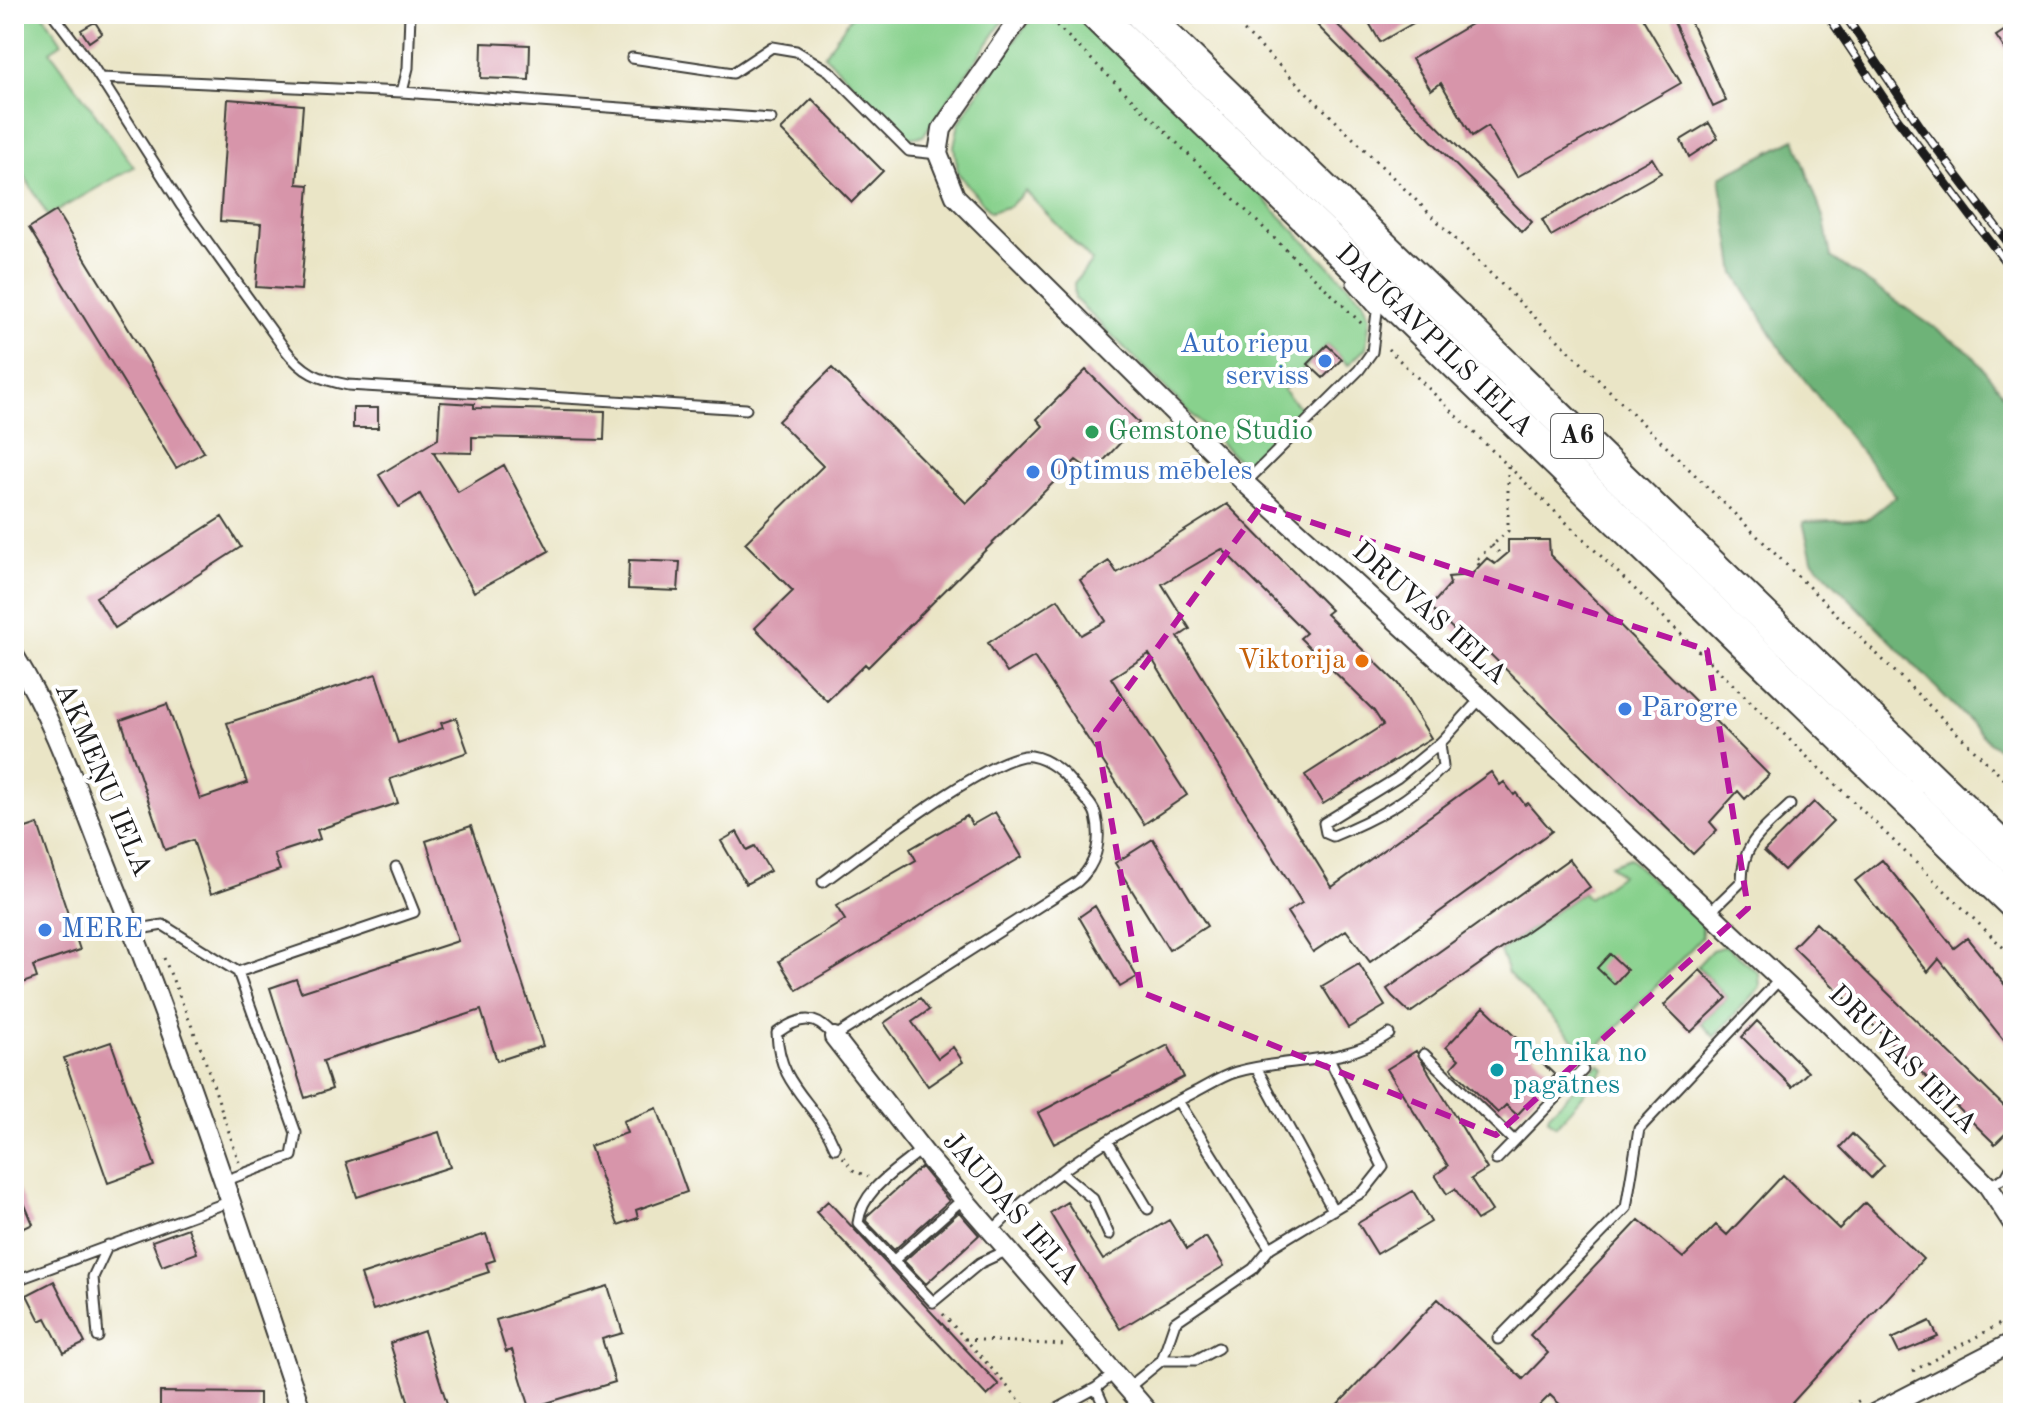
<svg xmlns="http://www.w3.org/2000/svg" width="2027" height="1427" font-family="'Old Standard TT',serif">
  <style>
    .green { fill: #88d18d; stroke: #527654; stroke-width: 2 }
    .forest { fill: #6eb378; stroke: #45684a; stroke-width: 2 }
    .building { fill: #d795aa }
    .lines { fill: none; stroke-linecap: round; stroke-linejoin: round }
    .lane-casing { stroke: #3b3a36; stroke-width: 13 }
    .street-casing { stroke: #3b3a36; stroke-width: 22 }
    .highway-casing { stroke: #3b3a36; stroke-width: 36 }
    .path { stroke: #3b3a36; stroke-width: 3; stroke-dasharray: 2 6; stroke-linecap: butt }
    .lane { stroke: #fff; stroke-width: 9 }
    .street { stroke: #fff; stroke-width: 18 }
    .highway { stroke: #fff; stroke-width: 32 }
    .rail-casing { stroke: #1c1c1c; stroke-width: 9 }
    .rail { stroke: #fff; stroke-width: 6; stroke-dasharray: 18; stroke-linecap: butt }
    .marked { fill: none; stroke: #b5179e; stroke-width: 6; stroke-dasharray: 16 10; stroke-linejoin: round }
    .shop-dot { fill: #3f7fe0; stroke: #fff; stroke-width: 3 }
    .leisure-dot { fill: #2e9e5b; stroke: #fff; stroke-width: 3 }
    .food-dot { fill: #e8710a; stroke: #fff; stroke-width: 3 }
    .culture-dot { fill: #0f9aa8; stroke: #fff; stroke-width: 3 }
    .labels { text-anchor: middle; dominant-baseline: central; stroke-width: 8; stroke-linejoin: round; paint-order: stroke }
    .shield { fill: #fff; stroke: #606060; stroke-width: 2 }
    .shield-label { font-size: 26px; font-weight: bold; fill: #1c1c1c }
    .street-label { font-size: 28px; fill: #1c1c1c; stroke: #fff }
    .shop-label { font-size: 28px; fill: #366cbe; stroke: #fff; text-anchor: start }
    .leisure-label { font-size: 28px; fill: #27864d; stroke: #fff; text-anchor: start }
    .food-label { font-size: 28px; fill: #c56008; stroke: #fff; text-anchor: end }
    .culture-label { font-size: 28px; fill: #0d838f; stroke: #fff; text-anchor: start }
  </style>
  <rect width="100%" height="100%" fill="#fff"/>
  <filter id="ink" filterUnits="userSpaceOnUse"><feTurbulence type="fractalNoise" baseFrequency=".0125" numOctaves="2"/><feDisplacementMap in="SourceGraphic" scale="16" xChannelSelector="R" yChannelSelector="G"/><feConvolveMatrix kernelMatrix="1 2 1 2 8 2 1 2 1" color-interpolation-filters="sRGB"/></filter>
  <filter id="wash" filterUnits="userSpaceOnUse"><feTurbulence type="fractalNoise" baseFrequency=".006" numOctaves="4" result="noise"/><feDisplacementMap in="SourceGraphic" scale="32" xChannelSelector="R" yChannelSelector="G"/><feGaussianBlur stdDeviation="1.8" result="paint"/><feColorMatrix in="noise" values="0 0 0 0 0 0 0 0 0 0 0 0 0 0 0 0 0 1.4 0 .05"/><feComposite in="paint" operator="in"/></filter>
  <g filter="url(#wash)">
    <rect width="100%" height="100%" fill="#eae5c6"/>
    <path class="green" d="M14 14H43L62 43 50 51 134 167 48 216 14 158Z
      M853 14H1008L923 136 908 138 824 55Z
      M1036 14 1087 17 1232 160 1275 211 1363 300 1370 317 1366 348 1348 365 1327 345 1283 390 1304 412 1252 466 1240 462 1075 299 1074 283 1092 261 1025 191 1010 206 990 212 958 173 954 146 959 123 1003 54Z
      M1629 858 1702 925V937L1590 1056 1508 973 1500 951 1583 892 1588 898 1621 875 1610 865Z
      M1726 946 1759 973 1760 987 1714 1037 1701 1023 1727 998 1697 966 1712 950Z
      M1599 1064 1605 1069 1556 1126 1548 1119 1549 1114Z"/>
    <path class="forest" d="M1795 139 1824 220 1831 257 1970 352 2013 406V758L1989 742 1812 560 1803 522 1866 520 1896 496 1782 351 1735 274 1720 177Z"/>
    <g id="blocks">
      <path class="building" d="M1306 14H1327L1532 222 1522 232Z
        M1364 14H1429L1380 42Z
        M1488 14H1640L1681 83 1517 177 1488 126 1472 136 1441 83 1431 90 1412 59Z
        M1670 14H1687L1726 101 1713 107Z
        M95 22 102 33 89 42 81 30Z
        M2013 25V61L1996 36Z
        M482 43 530 45 529 80 481 78Z
        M228 99 303 105 297 184 309 185 301 290 256 287 261 224 220 221Z
        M812 99 883 171 852 202 781 130Z
        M1709 123 1718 138 1689 157 1681 140Z
        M1652 158 1661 173 1551 236 1542 220Z
        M56 211 204 452 176 468 29 228Z
        M1327 345 1342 359 1323 378 1308 364Z
        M832 368 966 503 1043 426 1037 419 1086 370 1139 423 1093 472 1076 460 868 667 865 664 827 701 755 628 793 591 745 543 823 466 778 421Z
        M440 402 474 404V408L605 411 604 440 472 437V453L433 452 458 492 504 465 549 551 474 592 420 494 399 507 379 475 438 439Z
        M353 408H378V428H353Z
        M1227 504 1331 610 1326 614 1398 684 1431 738 1323 804 1305 775 1383 725 1374 711 1300 638 1306 633 1222 549 1162 584 1190 629 1178 637 1332 887 1491 772 1500 785 1504 782 1514 795 1516 793 1525 805 1528 803 1552 831 1370 962 1346 930 1313 952 1287 912 1302 903 1149 654 1111 678 1187 795 1144 824 1034 657 1007 673 988 643 1058 599 1081 635 1106 621 1080 580 1109 561 1117 573Z
        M222 517 241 547 115 628 96 597Z
        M1508 540H1549L1550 555 1769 775 1745 799 1738 791 1710 822 1717 830 1693 854 1475 639 1469 644 1430 607 1450 584 1448 577 1471 575 1487 558 1495 564 1508 553Z
        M629 560 680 562 678 591 628 589Z
        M376 674 398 743 443 728 441 723 456 718 468 752 390 779 398 803 317 830 320 839 274 854 280 870 211 894 193 840 165 850 121 720 167 704 200 799 247 783 227 723Z
        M1814 802 1833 821 1784 870 1764 851Z
        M995 812 1022 857 797 990 779 961 845 920 836 906 916 860 910 849 967 816 972 825Z
        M38 824 80 950 33 966 37 978 14 986V832Z
        M471 826 543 1046 497 1061 481 1010 323 1061 332 1089 305 1098 270 988 296 979 301 992 458 941 426 841Z
        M737 832 747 850 755 846 770 871 746 884 721 841Z
        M1153 839 1207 926 1169 950 1115 863Z
        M1569 859 1590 887 1410 1013 1392 996 1387 989Z
        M1882 860 1954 948 1967 938 2013 995V1052L1939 959 1928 972 1855 881Z
        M1095 906 1137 977 1120 987 1079 917Z
        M1816 923 2013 1115V1126L1995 1144 1793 947Z
        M1610 954 1627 970 1614 984 1597 968Z
        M1359 964 1385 1006 1348 1028 1322 986Z
        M1700 970 1727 998 1691 1032 1664 1005Z
        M920 998 929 1010 912 1022 938 1058 953 1047 963 1062 928 1086 884 1023Z
        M1484 1007 1555 1075 1517 1115 1506 1105 1498 1113 1451 1068 1459 1059 1446 1047Z
        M1757 1021 1808 1072 1792 1087 1742 1037Z
        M111 1042 155 1166 108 1183 64 1058Z
        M1168 1045 1184 1077 1054 1144 1038 1113Z
        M1416 1051 1487 1169 1471 1179 1492 1211 1477 1220 1455 1189 1447 1194 1435 1175 1448 1166 1387 1069Z
        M657 1108 687 1192 636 1210 638 1218 618 1225 590 1146 627 1133 623 1121Z
        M439 1132 450 1167 357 1197 346 1162Z
        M1852 1134 1884 1165 1871 1178 1840 1147Z
        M921 1167 949 1201 894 1250 866 1221 867 1216Z
        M1783 1175 1839 1229 1865 1203 1923 1259 1783 1413H1569L1550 1395 1532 1413H1330L1438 1299 1523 1379 1548 1353 1530 1335 1639 1220 1683 1258 1716 1225 1727 1235Z
        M14 1179 33 1224 14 1233Z
        M1413 1191 1431 1222 1377 1254 1358 1223Z
        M828 1201 999 1385 987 1396 816 1212Z
        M1067 1202 1103 1260 1169 1220 1187 1249 1206 1237 1224 1266 1120 1329 1050 1213Z
        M959 1212 979 1235 926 1284 904 1261Z
        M188 1228 197 1253 162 1266 152 1241Z
        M486 1234 495 1260 486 1263 489 1272 373 1310 361 1275Z
        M54 1281 85 1343 64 1353 46 1318 40 1321 27 1295Z
        M608 1286 623 1333 602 1339 615 1382 530 1408 512 1350 506 1352 496 1320Z
        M1930 1321 1938 1337 1899 1353 1892 1339Z
        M424 1331 450 1413H412L390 1343Z
        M160 1392 259 1393V1413H160Z"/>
    </g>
  </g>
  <g filter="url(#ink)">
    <use href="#blocks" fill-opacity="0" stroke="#3b3a36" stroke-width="2"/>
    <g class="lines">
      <defs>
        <path id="lane" d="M53 14 93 67 181 205 284 348C303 373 318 379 348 385L746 409
          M632 58 733 73 772 47 796 51 829 71 909 151 938 154
          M101 78 402 92 771 119
          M402 92 408 68 410 14
          M1245 483 1359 370 1372 352 1377 312 1352 283
          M1440 743 1443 767C1411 800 1375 819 1333 836L1326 833 1324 823 1397 778 1440 743 1445 738 1481 698
          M823 882C858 857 996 750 1031 756 1049 759 1065 773 1075 787 1082 795 1094 806 1096 816 1102 842 1096 865 1077 882L834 1037C816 1014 800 1016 777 1033 779 1088 816 1101 835 1148
          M1710 912 1742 881C1742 842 1764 830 1790 805
          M133 930 163 925 238 972 296 1133 292 1156 224 1181
          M238 972 414 912 396 867
          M1424 1054 1514 1141
          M1257 1069 1333 1210
          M1108 1142 1148 1209
          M922 1149C897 1170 862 1189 858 1223L933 1302 980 1263 1008 1250
          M1496 1160 1583 1070
          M1062 1173 1093 1199 1109 1235
          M1988 1186 2006 1177 2013 1165
          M993 1230C1049 1173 1121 1129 1193 1093 1207 1086 1222 1076 1236 1072 1287 1057 1343 1066 1389 1034
          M1270 1248 1364 1191 1383 1167 1329 1058
          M893 1261 964 1198
          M14 1281 231 1201
          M98 1337 93 1277 108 1245
          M1498 1339 1626 1208 1639 1129 1780 979
          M1162 1360H1196L1218 1348
          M1096 1388 1107 1413
          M1128 1388 1162 1360 1175 1322 1253 1269 1270 1248 1178 1101
          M1050 1413 1096 1388 1115 1373"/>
        <path id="street" d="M1022 14 942 129 938 154 955 196 1245 483 1481 698 1824 1020 1988 1186 2013 1224
          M14 655C55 722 80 798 109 871 181 1049 241 1231 302 1413
          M834 1037 930 1160 1149 1413
          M1875 1413 2013 1342"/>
        <g id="highway">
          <path id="s1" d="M1096 14 2013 902"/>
          <path d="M1142 14 2013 858"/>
        </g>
      </defs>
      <use href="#lane" class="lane-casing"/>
      <use href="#street" class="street-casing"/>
      <use href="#highway" class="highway-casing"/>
      <path class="path" d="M1045 14 1362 324
        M1227 14 2013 788
        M1388 349 2013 957
        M1492 545 1503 557
        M1479 565 1476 560 1508 531V464
        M14 628 20 638
        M164 958 203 1054 239 1162
        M843 1157 853 1170 868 1177
        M943 1314 1031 1413
        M965 1339 1065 1345
        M1913 1371 2013 1317
        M1836 1413 1864 1398"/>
      <use href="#lane" class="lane"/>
      <use href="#street" class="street"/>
      <use href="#highway" class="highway"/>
      <defs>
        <path id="rail" d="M1827 14 1897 118 2013 272
          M1844 14 1922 129 2013 249"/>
      </defs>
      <use href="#rail" class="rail-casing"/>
      <use href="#rail" class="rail"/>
    </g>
  </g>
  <path class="marked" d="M1261 506 1707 650 1748 908 1496 1135 1141 992 1096 731Z"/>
  <g class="shop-dot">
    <circle cx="1325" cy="361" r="8"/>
    <circle cx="1033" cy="472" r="8"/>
    <circle cx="1625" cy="709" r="8"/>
    <circle cx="45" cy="930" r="8"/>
  </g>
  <circle class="leisure-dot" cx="1092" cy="432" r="8"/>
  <circle class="food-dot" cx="1362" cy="661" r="8"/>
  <circle class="culture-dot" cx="1497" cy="1070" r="8"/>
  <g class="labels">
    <rect class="shield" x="1551" y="414" width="52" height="44" rx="6"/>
    <g class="shield-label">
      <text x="1577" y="436">A6</text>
    </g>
    <g class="street-label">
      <text stroke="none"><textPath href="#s1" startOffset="470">DAUGAVPILS IELA</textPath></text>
      <text transform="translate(1429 614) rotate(42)">DRUVAS IELA</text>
      <text transform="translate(102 780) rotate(67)">AKMEŅU IELA</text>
      <text transform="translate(1902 1060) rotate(45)">DRUVAS IELA</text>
      <text transform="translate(1010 1209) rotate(49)">JAUDAS IELA</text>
    </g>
    <g class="shop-label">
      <text x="1309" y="345" text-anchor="end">Auto riepu<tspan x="1309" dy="32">serviss</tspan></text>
      <text x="1049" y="472">Optimus mēbeles</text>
      <text x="1641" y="709">Pārogre</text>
      <text x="61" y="930">MERE</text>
    </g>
    <g class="leisure-label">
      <text x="1108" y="432">Gemstone Studio</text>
    </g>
    <g class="food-label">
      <text x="1346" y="661">Viktorija</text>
    </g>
    <g class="culture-label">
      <text x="1513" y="1054">Tehnika no<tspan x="1513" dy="32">pagātnes</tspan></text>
    </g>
  </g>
  <rect width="2027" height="1427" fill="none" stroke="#fff" stroke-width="48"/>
</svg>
